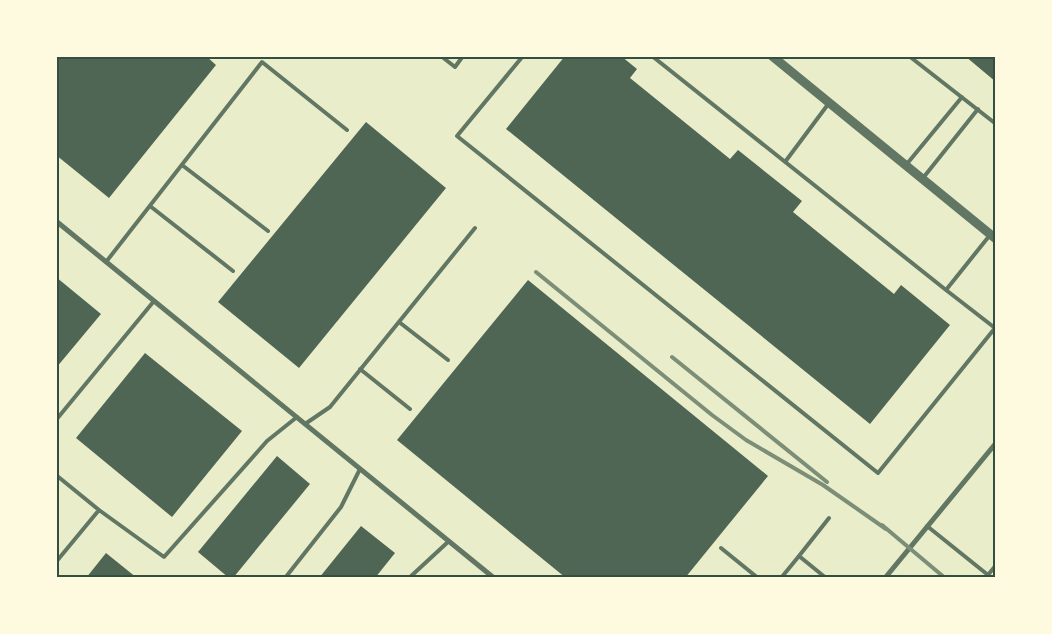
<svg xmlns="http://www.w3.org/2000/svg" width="1052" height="634" font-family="'Golos Text',sans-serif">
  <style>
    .building { fill: #4f6655 }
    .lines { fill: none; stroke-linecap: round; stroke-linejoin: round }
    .service { stroke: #617663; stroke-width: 4 }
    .minor { stroke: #617663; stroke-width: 5 }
    .tertiary { stroke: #617663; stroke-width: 9 }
    .rail { stroke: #7c8e77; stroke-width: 4 }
    .neatline { fill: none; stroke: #344e41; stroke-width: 2 }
  </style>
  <rect width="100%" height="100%" fill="#e9edc9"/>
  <path class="building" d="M56 56H206L216 65 109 198 56 155Z
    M565 56H621L637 69 630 78 730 159 738 150 802 201 793 212 894 294 901 285 950 325 870 424 506 129Z
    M965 56H996V82Z
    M366 122 446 188 299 368 218 302Z
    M56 277 101 314 56 368Z
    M528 280 768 476 685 578H566L397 440Z
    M145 353 242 431 172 517 76 438Z
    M277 456 310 484 233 578H229L198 552Z
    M361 526 395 553 375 578H319Z
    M106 553 137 578H86Z"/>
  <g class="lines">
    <path class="service" d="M441 56 455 67 463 56
      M523 56 457 136 878 473 995 328 946 290 990 235
      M652 56 946 290
      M909 56 996 124
      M785 162 829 103
      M182 165 268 231
      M906 165 962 97
      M923 178 978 109
      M150 206 233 271
      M106 262 262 62 347 130
      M399 322 448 360
      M360 369 410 409
      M56 420 154 301
      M305 424 330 407 475 228
      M56 475 99 510
      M927 526 988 575
      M721 548 758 578
      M799 556 829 518
      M56 562 99 510 164 557 267 441 297 417
      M285 578 341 507 360 469
      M409 578 449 541
      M781 578 799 556 826 578
      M991 578 988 575 996 565"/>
    <path class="minor" d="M56 221 494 578
      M885 578 996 443"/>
    <path class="tertiary" d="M772 56 996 239"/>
    <path class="rail" d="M536 272 712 415 746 440 823 485 886 529
      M672 357 827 482
      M882 525 945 578"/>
  </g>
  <rect width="1052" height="634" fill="none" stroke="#fefae0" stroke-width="115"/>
  <rect x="58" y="58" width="936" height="518" class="neatline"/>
</svg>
